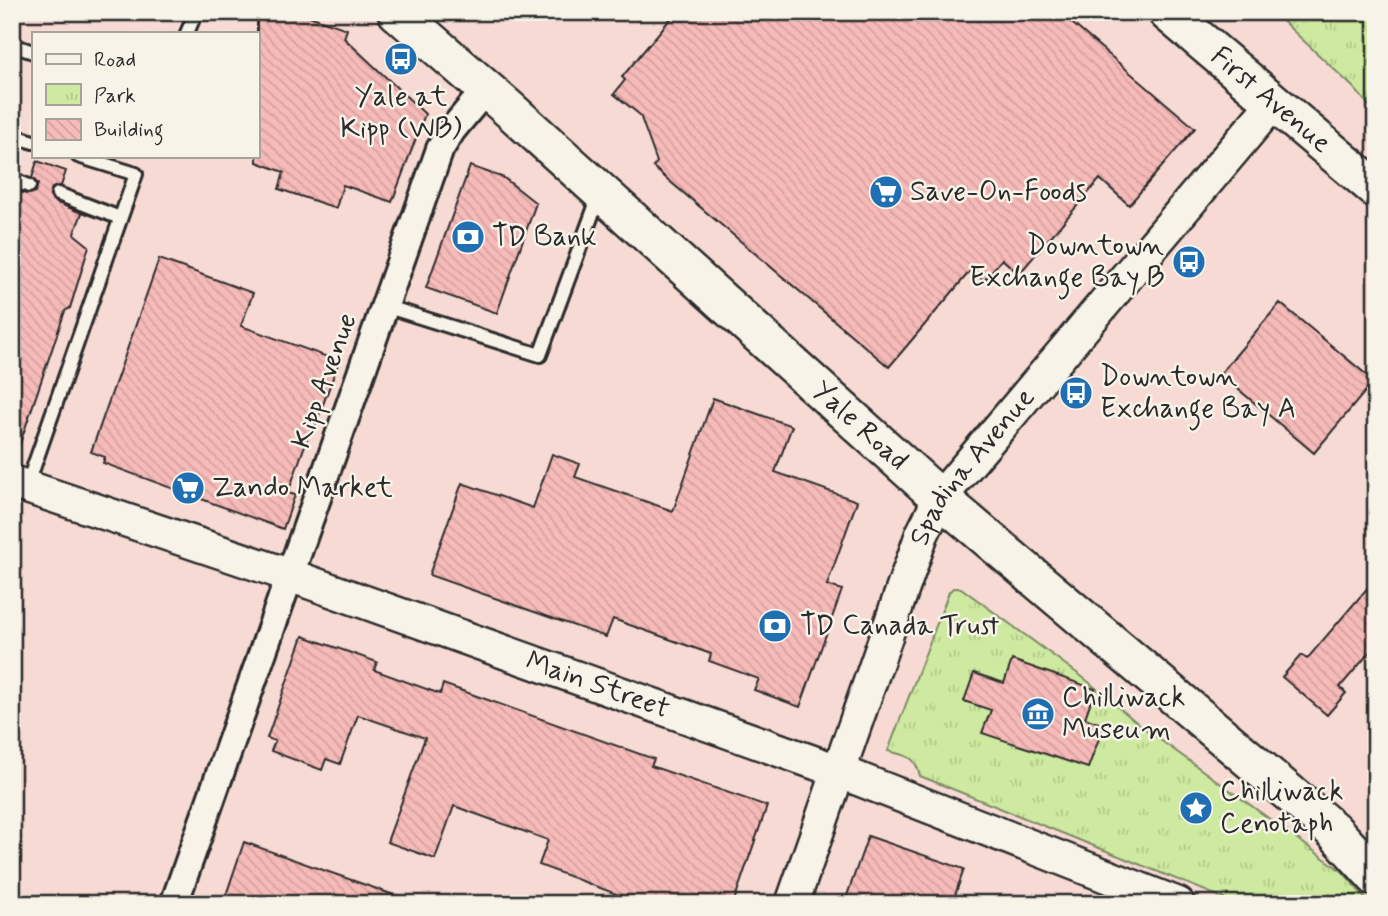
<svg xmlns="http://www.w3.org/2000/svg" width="1388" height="916" font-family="Mynerve,sans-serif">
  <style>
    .built { fill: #f7dad3; fill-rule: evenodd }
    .park { fill: url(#park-tufts); stroke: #7c8a66; stroke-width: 2 }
    .building { fill: url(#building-back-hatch); stroke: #2b2b2b; stroke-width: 2 }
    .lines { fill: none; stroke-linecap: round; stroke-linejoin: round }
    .service-casing { stroke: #2b2b2b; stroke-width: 18 }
    .minor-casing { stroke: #2b2b2b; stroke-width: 32 }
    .tertiary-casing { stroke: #2b2b2b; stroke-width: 37 }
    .secondary-casing { stroke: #2b2b2b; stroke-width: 42 }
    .service { stroke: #f7f3e8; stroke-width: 12 }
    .minor { stroke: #f7f3e8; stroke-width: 26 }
    .tertiary { stroke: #f7f3e8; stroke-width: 32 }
    .secondary { stroke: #f7f3e8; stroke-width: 37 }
    .labels { text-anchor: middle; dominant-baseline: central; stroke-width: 5; stroke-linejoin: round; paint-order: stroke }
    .poi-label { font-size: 28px; fill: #2b2b2b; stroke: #f7f3e8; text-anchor: start }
    .street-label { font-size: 28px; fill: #2b2b2b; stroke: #f7f3e8 }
  </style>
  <defs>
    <pattern id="park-tufts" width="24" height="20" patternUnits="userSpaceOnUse" patternTransform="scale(1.75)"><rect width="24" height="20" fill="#ceeaa0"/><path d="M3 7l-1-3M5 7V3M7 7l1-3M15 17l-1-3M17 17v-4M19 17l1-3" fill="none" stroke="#b1c98a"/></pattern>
    <pattern id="building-back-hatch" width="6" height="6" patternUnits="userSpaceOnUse" patternTransform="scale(1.75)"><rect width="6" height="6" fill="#f6bab8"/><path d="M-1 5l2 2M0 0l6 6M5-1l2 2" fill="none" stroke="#d3a09e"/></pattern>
  </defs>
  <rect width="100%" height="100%" fill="#f7e8de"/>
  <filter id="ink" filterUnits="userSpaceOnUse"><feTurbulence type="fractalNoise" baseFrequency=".0143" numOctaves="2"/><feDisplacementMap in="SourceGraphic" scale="14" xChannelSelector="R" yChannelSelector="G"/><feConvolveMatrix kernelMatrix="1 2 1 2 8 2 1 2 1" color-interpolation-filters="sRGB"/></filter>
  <g filter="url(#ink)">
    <path class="built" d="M12 12H1376V904H12ZM33 33H257V156H33Z"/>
    <path class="park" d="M1273 12H1376V114L1354 88Z
      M953 588H961L1085 679 1141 726 1343 872 1370 904H1238L920 776C915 755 907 756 888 751L949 592Z"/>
    <path class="building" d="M257 12H298L347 29 344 38 425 114 392 202 343 185 336 208 279 189 284 172 257 162Z
      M676 12H1059L1195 128 1129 205 1100 179 1019 274 1002 259 984 281 971 270 889 367 653 167 657 162 640 115 614 94 625 80 622 77Z
      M37 161 66 171 61 186 52 188 50 196 55 202 82 213 74 234 89 246 70 308 65 311 17 452 12 451V189L26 194 35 192 38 184 32 178Z
      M470 166 504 178 536 203 497 313 426 288Z
      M159 259 253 293 241 326 339 361 314 429 311 428 288 493 295 495 283 529 103 463 105 457 91 452Z
      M1280 303 1374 381 1314 453 1220 374Z
      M713 398 792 426 775 472 857 501 827 585 842 590 800 707 754 690 759 679 709 661 711 654 613 619 606 637 429 575 462 483 533 508 552 454 580 464 575 477 673 511Z
      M1376 578V645L1340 687 1346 693 1327 715 1282 677 1301 655 1307 659Z
      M303 636 377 662 374 670 440 694 443 684 654 759 651 766 767 806 733 904H625L627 898 539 865 548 840 454 806 435 859 387 842 425 738 358 715 340 764 326 759 322 770 271 751 275 741 267 738Z
      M1012 660 1095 689 1085 718 1104 725 1088 768 982 733 991 710 964 701 974 673 1004 683Z
      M868 836 964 869 952 904H844Z
      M244 842 408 900 407 904H223Z"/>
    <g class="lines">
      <defs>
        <path id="service" d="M187 33 196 12
          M12 45 33 52
          M12 146 25 139 33 142
          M12 179 29 186
          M58 194 120 218
          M385 306 540 355 599 196
          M27 486 136 174 78 156"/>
        <path id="minor" d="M174 904 440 149 452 130 486 89"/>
        <g id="tertiary">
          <path id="s1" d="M12 482 289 575 838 771 1178 904"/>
          <path id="s2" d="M792 904 922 534 940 498 1274 102"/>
        </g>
        <g id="secondary">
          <path id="s3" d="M397 12 509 109 940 498 1333 830 1376 877"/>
          <path id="s4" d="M1167 12 1376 189"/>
        </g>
      </defs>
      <use href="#service" class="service-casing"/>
      <use href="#minor" class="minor-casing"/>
      <use href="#tertiary" class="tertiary-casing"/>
      <use href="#secondary" class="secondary-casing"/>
      <use href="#service" class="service"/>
      <use href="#minor" class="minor"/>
      <use href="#tertiary" class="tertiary"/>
      <use href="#secondary" class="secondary"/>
    </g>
  </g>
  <defs>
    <symbol id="bus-disc" viewBox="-11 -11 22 22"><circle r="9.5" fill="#1f6fb2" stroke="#f7f3e8"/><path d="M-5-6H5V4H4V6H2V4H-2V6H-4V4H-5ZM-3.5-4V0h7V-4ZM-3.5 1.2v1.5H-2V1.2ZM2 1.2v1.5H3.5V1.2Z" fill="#fff"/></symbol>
    <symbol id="supermarket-disc" viewBox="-11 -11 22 22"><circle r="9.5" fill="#1f6fb2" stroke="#f7f3e8"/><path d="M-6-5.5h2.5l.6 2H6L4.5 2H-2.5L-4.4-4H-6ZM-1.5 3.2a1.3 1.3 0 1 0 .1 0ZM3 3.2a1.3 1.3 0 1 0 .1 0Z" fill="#fff"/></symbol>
    <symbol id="bank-disc" viewBox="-11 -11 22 22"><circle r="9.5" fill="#1f6fb2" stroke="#f7f3e8"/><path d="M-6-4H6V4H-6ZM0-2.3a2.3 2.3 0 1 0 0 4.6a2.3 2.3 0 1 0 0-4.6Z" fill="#fff"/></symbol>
    <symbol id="museum-disc" viewBox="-11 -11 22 22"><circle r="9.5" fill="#1f6fb2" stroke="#f7f3e8"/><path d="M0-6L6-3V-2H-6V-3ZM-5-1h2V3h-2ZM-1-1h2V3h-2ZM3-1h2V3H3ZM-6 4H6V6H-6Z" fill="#fff"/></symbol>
    <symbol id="sight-disc" viewBox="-11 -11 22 22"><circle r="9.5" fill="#1f6fb2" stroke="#f7f3e8"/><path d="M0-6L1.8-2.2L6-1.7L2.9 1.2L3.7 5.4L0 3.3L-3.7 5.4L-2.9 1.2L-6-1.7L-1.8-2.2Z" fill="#fff"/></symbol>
  </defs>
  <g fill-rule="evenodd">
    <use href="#bus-disc" x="382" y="40" width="38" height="38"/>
    <use href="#supermarket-disc" x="867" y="173" width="38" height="38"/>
    <use href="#bank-disc" x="449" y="218" width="38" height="38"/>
    <use href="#bus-disc" x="1170" y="243" width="38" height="38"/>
    <use href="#bus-disc" x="1057" y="374" width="38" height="38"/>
    <use href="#supermarket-disc" x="169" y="469" width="38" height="38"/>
    <use href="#bank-disc" x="756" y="607" width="38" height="38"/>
    <use href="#museum-disc" x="1019" y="695" width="38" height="38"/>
    <use href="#sight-disc" x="1177" y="789" width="38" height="38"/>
  </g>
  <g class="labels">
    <g class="poi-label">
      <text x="401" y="97" text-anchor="middle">Yale at<tspan x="401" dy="32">Kipp (WB)</tspan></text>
      <text x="910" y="192">Save-On-Foods</text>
      <text x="492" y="237">TD Bank</text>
      <text x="1164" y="246" text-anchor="end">Downtown<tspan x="1164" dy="32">Exchange Bay B</tspan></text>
      <text x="1100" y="377">Downtown<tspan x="1100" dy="32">Exchange Bay A</tspan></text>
      <text x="212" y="488">Zando Market</text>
      <text x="800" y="626">TD Canada Trust</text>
      <text x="1062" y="698">Chilliwack<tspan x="1062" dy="32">Museum</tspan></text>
      <text x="1220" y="792">Chilliwack<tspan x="1220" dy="32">Cenotaph</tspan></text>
    </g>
    <g class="street-label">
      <text stroke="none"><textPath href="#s4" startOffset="136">First Avenue</textPath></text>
      <text transform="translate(325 381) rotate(-70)">Kipp Avenue</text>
      <text stroke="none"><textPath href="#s3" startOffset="621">Yale Road</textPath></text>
      <text stroke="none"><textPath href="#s2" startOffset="476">Spadina Avenue</textPath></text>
      <text stroke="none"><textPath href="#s1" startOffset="620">Main Street</textPath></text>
    </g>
  </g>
  <rect width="1388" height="916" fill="none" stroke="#f7f3e8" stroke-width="42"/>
  <rect x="21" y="21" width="1346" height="874" fill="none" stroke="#2b2b2b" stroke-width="2.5" filter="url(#ink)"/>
  <rect x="32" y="32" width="228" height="126" fill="#f7f3e8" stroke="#a5a39c" stroke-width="2"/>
  <rect x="46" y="54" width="35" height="10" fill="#f7f3e8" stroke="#a5a39c" stroke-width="2"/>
  <text x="94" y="66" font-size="21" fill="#2b2b2b">Road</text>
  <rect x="46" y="84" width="35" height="21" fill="url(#park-tufts)" stroke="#a5a39c" stroke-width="2"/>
  <text x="94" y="102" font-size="21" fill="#2b2b2b">Park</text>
  <rect x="46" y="119" width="35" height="21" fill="url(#building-back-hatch)" stroke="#a5a39c" stroke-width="2"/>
  <text x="94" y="136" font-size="21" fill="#2b2b2b">Building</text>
</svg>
